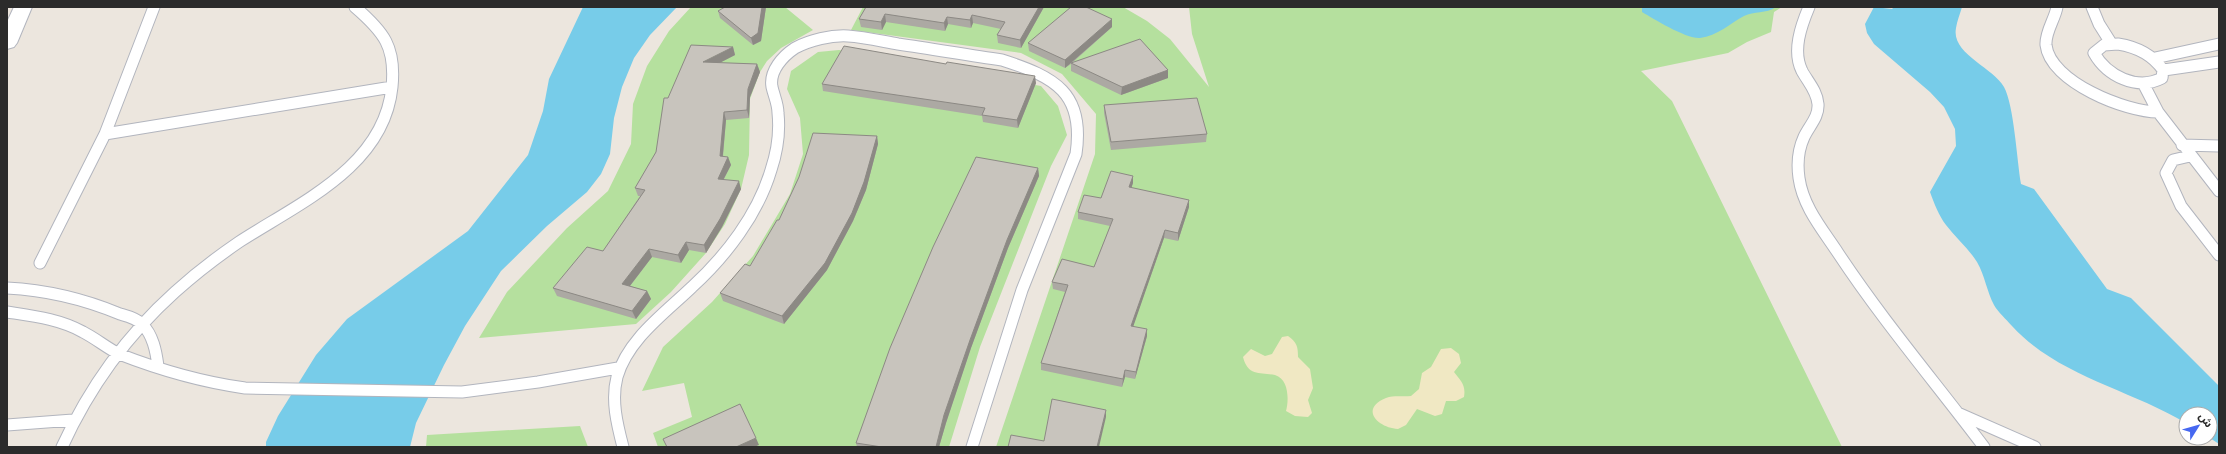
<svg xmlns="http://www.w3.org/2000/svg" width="2226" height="454" font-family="'Exo 2','Noto Sans Arabic',sans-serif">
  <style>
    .green { fill: #b5e09e }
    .sand { fill: #f0e8c3 }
    .water { fill: #77cce9 }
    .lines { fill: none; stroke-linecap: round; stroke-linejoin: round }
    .lane-casing { stroke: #b2b5be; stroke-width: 13 }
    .secondary-casing { stroke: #b2b5be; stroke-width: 2 }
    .lane { stroke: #fff; stroke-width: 11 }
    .secondary { fill: #fff; fill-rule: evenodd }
    .wall { fill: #aca9a3 }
    .shaded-wall { fill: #8c8984 }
    .building { fill: #c8c4bd; stroke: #8c8984 }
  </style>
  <rect width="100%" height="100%" fill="#ece6de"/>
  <path class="green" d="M691 7H785L813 30 781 48 767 61 760 72 750 99 749 155 741 189 725 224 706 253 671 292 636 324 479 338 507 292 567 228 608 191 631 144 633 104 647 66 669 31Z
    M863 7H1123L1147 21 1170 39 1209 87 1192 34 1189 7H1782L1774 12 1771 32 1747 42 1728 53 1641 71 1672 101 1842 447H996L1095 154 1096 114 1062 74 1021 53 851 30Z
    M839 50 1041 86 1058 106 1067 135 1051 166 980 347 949 447H658L653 433 692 417 684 383 642 391 663 347 712 302 753 256 790 194 803 154 800 118 787 89 791 71 818 52Z
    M580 426 588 447H426L427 435Z"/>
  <path class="sand" d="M1288 336C1297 342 1298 347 1298 357L1310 369 1313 388 1308 400 1312 413 1308 417 1295 416 1286 411C1289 400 1289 379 1275 375 1261 372 1248 377 1243 357L1251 349 1265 356 1272 354 1282 337Z
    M1451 348 1459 354 1461 363 1454 372C1461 381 1466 385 1464 397L1456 401H1446L1442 414 1435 416 1417 409 1406 425 1398 429C1378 428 1359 409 1386 398 1394 395 1403 397 1411 396L1419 389 1422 373 1431 367 1441 349Z"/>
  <path class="water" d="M583 7H677L650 35 634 58 622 87 614 118 610 154 601 174 587 192 547 226 501 271 465 326 444 365 416 423 410 447H266V442L278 416 316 355 347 319 468 231 528 155 543 111 549 79Z
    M1642 7H1776C1766 14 1754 11 1744 16 1731 23 1717 36 1700 38 1686 39 1654 19 1642 12Z
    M1874 7 1892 9 1894 7H1962C1960 14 1957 21 1956 28 1951 54 1993 67 2004 87 2014 105 2017 161 2021 184L2034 189 2107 289 2131 298 2219 386V444L2210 438V414H2186V423C2129 389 2058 376 2012 326 2006 319 1998 312 1994 305 1987 292 1985 276 1977 262 1969 249 1956 238 1946 225 1939 216 1934 203 1930 192L1956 146 1955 129 1944 107 1930 92 1874 44 1867 33 1865 24Z"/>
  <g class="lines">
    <defs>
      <path id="lane" d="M1809 7C1801 26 1792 51 1802 71 1808 82 1817 91 1818 104 1819 117 1809 126 1804 137 1798 150 1797 164 1799 178 1803 207 1823 230 1838 253 1883 321 1935 382 1984 447
        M2057 7C2055 19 2045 32 2046 45 2050 82 2126 112 2158 112
        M2092 7 2099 24 2111 43
        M2118 44C2137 47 2152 54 2163 70L2162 78C2137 91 2107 76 2094 53L2104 45Z
        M2155 58 2219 44
        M2164 70 2219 62
        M2143 83 2158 112 2219 191
        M105 134 392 87
        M2182 145 2219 146
        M2190 156 2173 160 2166 173 2181 206 2219 255
        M40 263 105 134 154 7
        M7 288C46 290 84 299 120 314 127 316 136 318 142 324 153 335 156 351 158 366
        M7 312C33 316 60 319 83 332 95 338 107 348 119 354 160 370 202 382 245 388L462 392 538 382 618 368
        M1960 414 2035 447
        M7 425 73 420
        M62 447C89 388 126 336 175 292 195 274 217 257 239 242 299 203 384 167 392 87 396 47 384 32 355 7
        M623 447C617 424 611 400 617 377 628 339 665 313 692 287 726 256 758 214 771 170 777 152 780 132 778 113 778 104 774 96 772 87 769 71 783 56 795 48 810 40 831 35 848 36 864 37 881 41 898 44 933 49 967 55 1002 60 1055 77 1085 93 1076 154L1022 290 972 447"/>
      <path id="secondary" d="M14 7H32L17 43 14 47 7 49V22Z"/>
    </defs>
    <use href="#lane" class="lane-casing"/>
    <use href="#secondary" class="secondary-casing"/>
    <use href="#lane" class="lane"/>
    <use href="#secondary" class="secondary"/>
  </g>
  <path class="wall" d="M725 7H766L761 41 753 45 720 18 718 11Z
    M866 7H1044L1021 48 998 43 997 35 1001 29 973 23 971 28 948 24 945 31 886 22 882 30 861 27 859 19Z
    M1112 27 1072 63 1168 70V78L1121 95 1071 71V64L1065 68 1029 51 1028 43Z
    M733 47 735 55 719 63 757 64 760 72 750 97 749 118 726 120 723 157H728L731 165 724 179 741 189 722 227 706 253 689 250 681 263 652 257 630 286 647 291 651 299 636 319 557 296 553 288 603 251 640 196H638L635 188 656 152 668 98Z
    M1036 83 1018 128 983 122 982 116 823 91 822 84Z
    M1104 105 1207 134 1206 142 1111 150 1104 113Z
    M877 136 878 144 866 190 853 221 827 270 784 324 723 301 720 293 750 266 779 220 799 177Z
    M1038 168 1039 176 1008 248 971 348 946 423 939 447H857L856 443Z
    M1133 176V183L1131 188 1189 207 1178 241 1164 238 1133 326 1147 336 1135 379 1125 377 1122 387 1041 370V363L1065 292 1053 289 1052 282 1094 267 1110 226 1078 219V212L1101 198Z"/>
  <path class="shaded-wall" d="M762 7H766L761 41 753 45 751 38Z
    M1039 7H1044L1021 48 1020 40Z
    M885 14 886 22 882 30 881 22Z
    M972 15 973 23 971 28 970 20Z
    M947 17 948 24 945 31 944 23Z
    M1112 19V27L1065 68V60Z
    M733 47 735 55 706 70 703 62Z
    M757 64 760 72 750 97 749 118 747 110 748 89Z
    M1168 70V78L1121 95 1122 87Z
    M1035 76 1036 83 1018 128 1017 120Z
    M724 112 726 120 722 164 720 156Z
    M877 136 878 144 866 190 853 221 827 270 784 324 782 316Z
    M728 157 731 165 720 186 718 179Z
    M1038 168 1039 176 1008 248 971 348 946 423 939 447H936L944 415 970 340 1007 240Z
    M1133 176V183L1129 195V187Z
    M739 181 741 189 722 227 706 253 704 245Z
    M1189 200V207L1178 241V233Z
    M1165 230 1164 238 1131 333V326Z
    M686 242 689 250 681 263 678 255Z
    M649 249 652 257 626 291 622 284Z
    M647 291 651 299 636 319 632 311Z
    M1147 329V336L1135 379 1136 372Z
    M1125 370V377L1122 387 1123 379Z
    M1106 410V417L1099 447H1097Z
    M756 438 759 445 754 447H736Z"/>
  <path class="building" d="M725 7H762L758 33 751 38 718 11Z
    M866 7H1039L1020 40 997 35 1005 22 972 15 970 20 947 17 944 23 885 14 881 22 859 19Z
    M1071 7H1086L1112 19 1065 60 1028 43Z
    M1140 39 1168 70 1122 87 1071 63Z
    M691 45 733 47 703 62 757 64 748 89 747 110 724 112 720 156 728 157 718 179 739 181 720 219 704 245 686 242 678 255 649 249 622 284 647 291 632 311 553 288 587 247 603 251 645 190 635 188 656 152 664 98H668Z
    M844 46 946 64 947 62 1035 76 1017 120 982 115 985 108 822 84Z
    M1197 98 1207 134 1111 142 1104 105Z
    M813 133 877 136 864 182 852 213 825 263 782 316 720 293 745 264 750 266 777 220H779L799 177Z
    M976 157 1038 168 1007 240 970 340 944 415 936 447H882L856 443 890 348 933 247Z
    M1111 171 1133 176 1129 187 1189 200 1178 233 1165 230 1131 326 1147 329 1136 372 1125 370 1123 379 1041 363 1068 285 1052 282 1062 259 1094 267 1113 219 1078 212 1084 195 1101 198Z
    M1052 399 1106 410 1097 447H1008L1011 435 1044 441Z
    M740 404 756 438 736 447H667L663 439Z"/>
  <rect width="2226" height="454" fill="none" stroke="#2b2b2b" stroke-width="16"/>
  <g transform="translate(2198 426) rotate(53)"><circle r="19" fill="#ffffff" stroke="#aaaaaa"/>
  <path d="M0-3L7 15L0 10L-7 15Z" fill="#4668f1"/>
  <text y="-6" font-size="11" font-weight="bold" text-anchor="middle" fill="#2b2b2b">ش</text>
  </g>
</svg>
